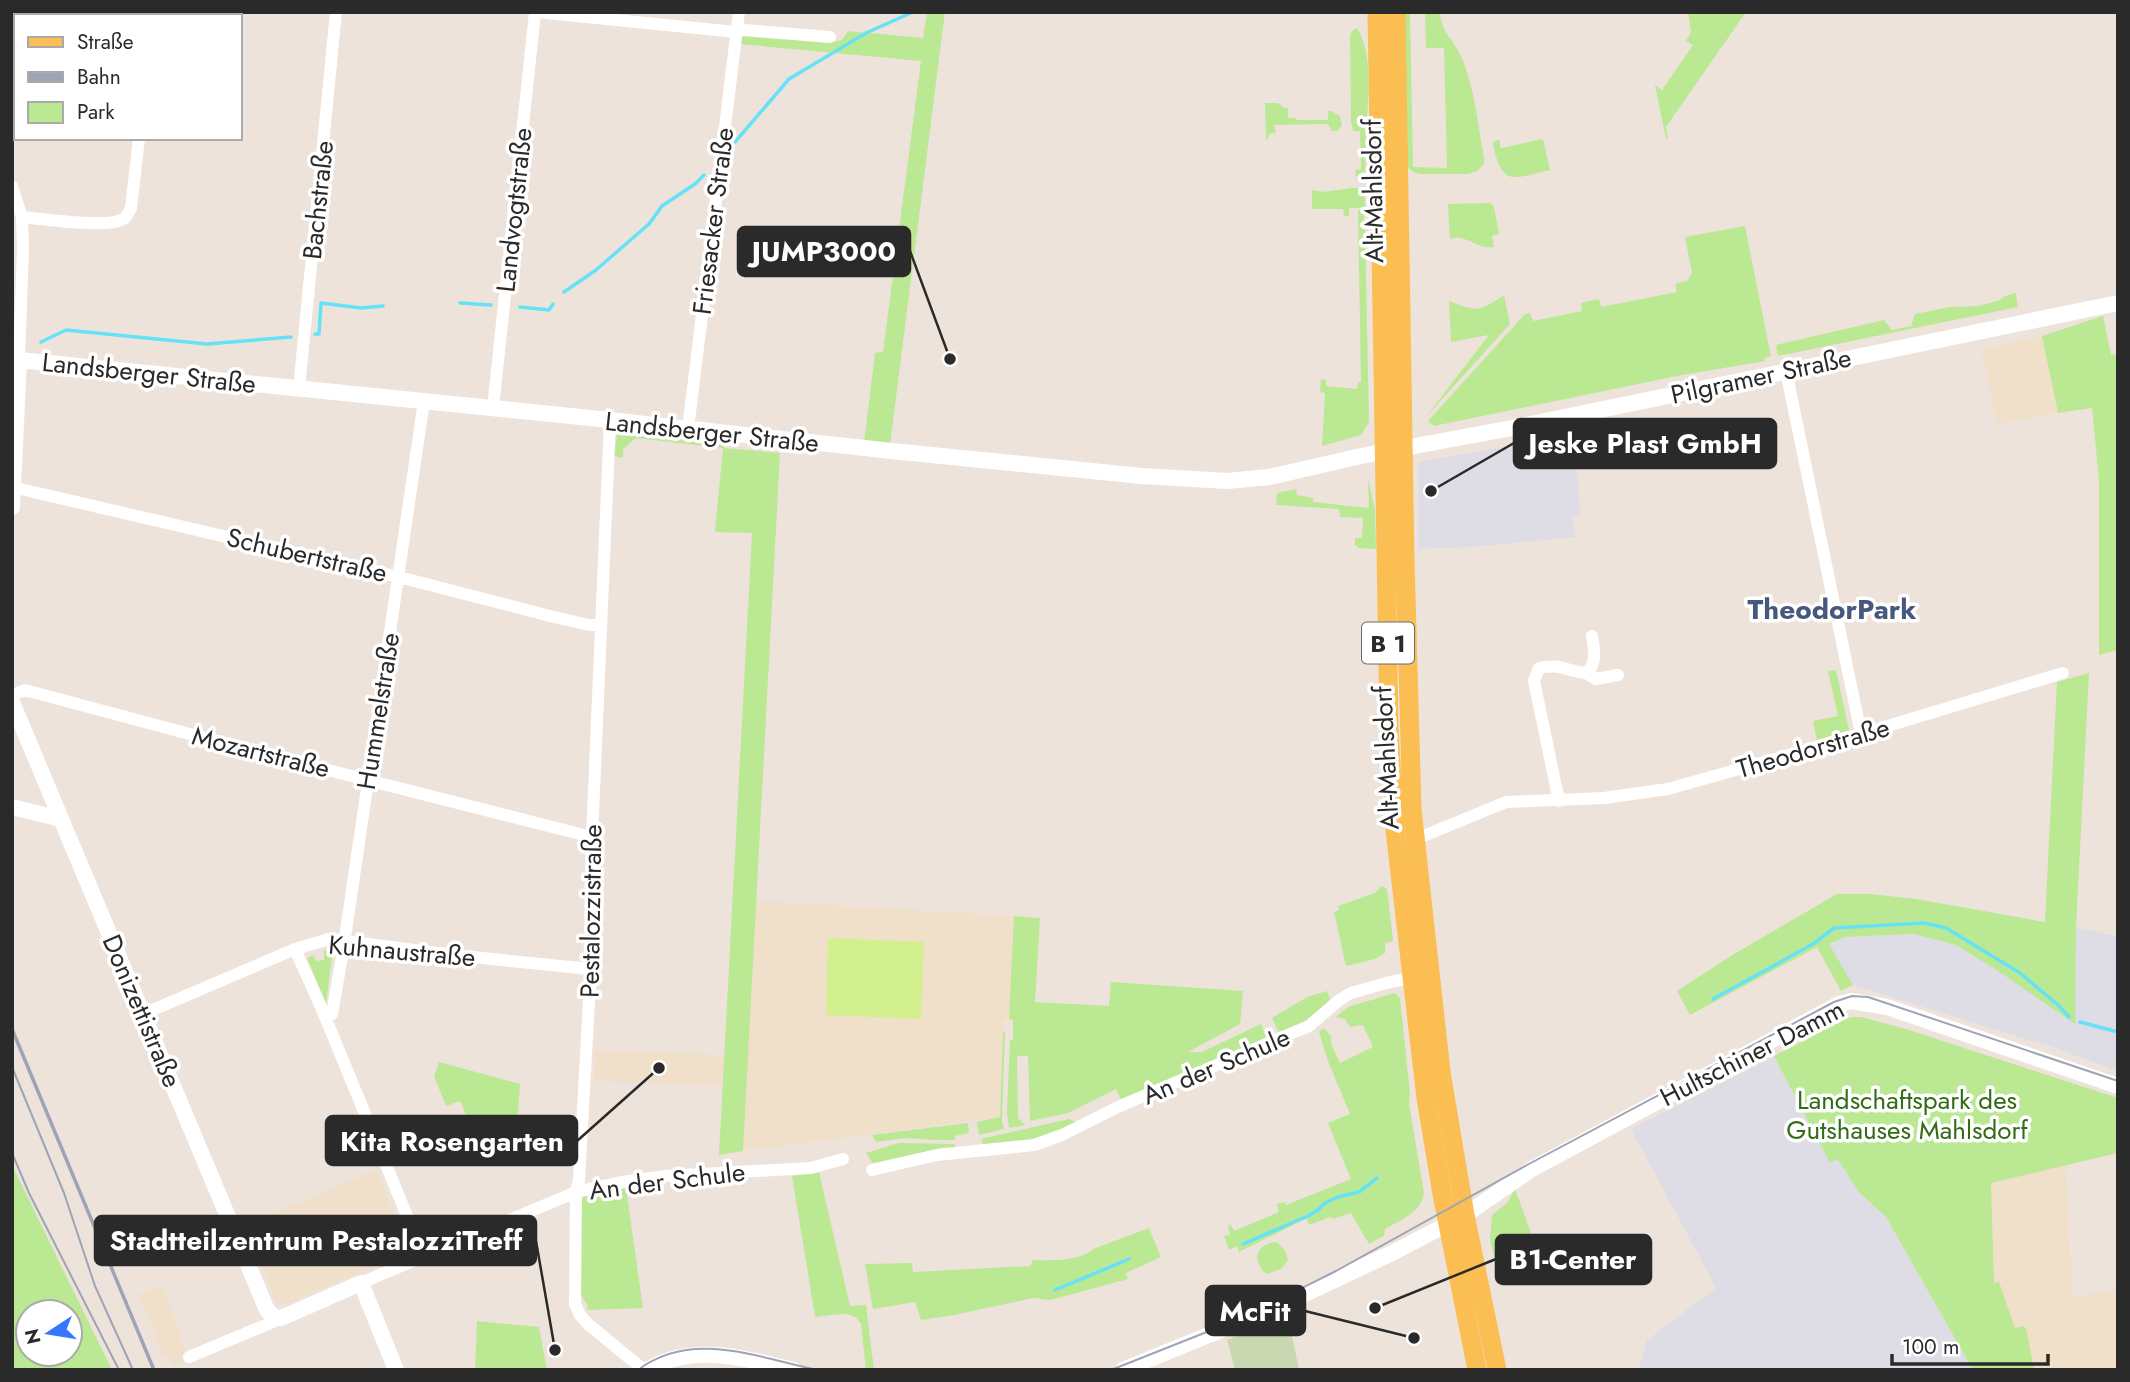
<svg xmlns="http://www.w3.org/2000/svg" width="2130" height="1382" font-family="Jost,sans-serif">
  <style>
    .industrial { fill: #dedce5 }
    .education { fill: #f0dfc9 }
    .green { fill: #bbe893; fill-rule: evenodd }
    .cemetery { fill: #c9d8b1 }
    .pitch { fill: #d3f08e }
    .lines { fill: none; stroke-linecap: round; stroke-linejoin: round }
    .stream { stroke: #66e2f7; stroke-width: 3.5 }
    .street { stroke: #fff; stroke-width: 12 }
    .secondary { stroke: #fff; stroke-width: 16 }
    .primary { stroke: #fabe53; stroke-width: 19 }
    .tram { stroke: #9da4b6; stroke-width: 2 }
    .rail { stroke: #9da4b6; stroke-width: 3.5 }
    .labels { text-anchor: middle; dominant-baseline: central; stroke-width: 7; stroke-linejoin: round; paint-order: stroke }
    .shield { fill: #fff; stroke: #6a6a6a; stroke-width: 2 }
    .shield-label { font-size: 24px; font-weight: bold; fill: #2a2a2a }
    .street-label { font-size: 26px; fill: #2a2a2a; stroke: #fff }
    .park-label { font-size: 26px; fill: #326c15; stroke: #fff }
    .neighbourhood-label { font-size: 28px; font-weight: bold; fill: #47587e; stroke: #fff }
    .leader { fill: none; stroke: #2a2a2a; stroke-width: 2.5 }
    .callout-dot { fill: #2a2a2a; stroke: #fff; stroke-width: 2.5 }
    .callout { fill: #2a2a2a; stroke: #2a2a2a; stroke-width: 2.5 }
    .callout-label { font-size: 28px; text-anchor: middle; font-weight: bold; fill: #fff }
  </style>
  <rect width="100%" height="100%" fill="#ede3db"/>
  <path class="industrial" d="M1575 435 1580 516H1572L1575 537 1472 547 1419 549 1418 463 1422 461Z
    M2076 927 2118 937V1071L2055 1048 1853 985 1829 945 1846 937 1914 934 1956 945 1995 969 2074 1023Z
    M1774 1056 1830 1163 1838 1159 1858 1191 1886 1217 1973 1370 1639 1369 1647 1340 1716 1288 1631 1129Z"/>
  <path class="education" d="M2042 336 2058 413 1997 424 1981 349Z
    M756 901 1014 916 1009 1019H1003L1000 1117 743 1151Z
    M595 1050 724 1055 722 1086 594 1081Z
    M2065 1165 2073 1297 2118 1290V1370H2034L2015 1328 1999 1282 1994 1283 1991 1182Z
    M376 1169 408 1248 407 1252 286 1304 275 1300 262 1266 279 1258 287 1252 272 1215Z
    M163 1284 188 1359 173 1366 168 1356 163 1357 149 1318 138 1295Z"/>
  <path class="green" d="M927 12H945L890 445 864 443 875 353 883 352 921 61 739 44V42L743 36 833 42 842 40 848 31 923 38Z
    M1402 12H1410L1413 167 1447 168 1444 48H1426L1425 12H1440C1440 32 1457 43 1463 61 1475 90 1478 126 1484 157V164L1477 171 1468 174H1421L1413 172 1406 165Z
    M1688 12H1746L1666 127 1668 139H1666L1655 85 1662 90 1693 45 1686 41 1691 32Z
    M1357 28C1374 54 1368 103 1366 132 1365 145 1366 159 1365 172H1362L1361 177 1356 176 1355 170 1361 169 1360 131H1353L1351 122 1350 35 1352 31Z
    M1265 103H1278L1284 108H1288V118H1295L1296 120H1328V111H1331L1340 116 1342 125 1337 131H1332L1328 124 1274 125 1276 132 1270 134 1266 141Z
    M1543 139 1550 170C1513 178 1502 188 1493 144L1494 141 1499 140 1501 148Z
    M1351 188H1361V193L1365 195V208H1349V216H1344L1343 209H1312V190L1324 192Z
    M1491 203 1494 207 1499 234 1492 236 1494 247C1478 250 1465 233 1450 239L1448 204Z
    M1358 210H1365L1363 229 1365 230 1369 422 1361 435 1322 446 1325 393 1320 392 1321 379 1326 380V386L1357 389 1358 382H1361Z
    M1745 226 1771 356 1764 358 1765 361 1682 375 1434 426 1428 421 1525 314 1530 313 1533 321 1582 311 1581 303 1599 299 1601 307 1677 292 1675 284 1687 281 1692 273 1685 237Z
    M2016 293 2018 307 1778 356 1776 345 1884 320 1892 330 1911 326 1915 314 1949 307 1979 306 2000 300 2005 296Z
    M1504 295 1510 324 1425 418 1489 335 1451 342 1449 301C1478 312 1479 312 1504 295Z
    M2103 316 2111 355 2118 354V650L2099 655V481L2092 408 2058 413 2042 336Z
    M626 428 725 441 724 448 780 453 743 1151 719 1155 752 533 715 532 723 448 636 438 623 449V458L614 456 617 434Z
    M1368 479 1375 510 1376 549 1359 548 1355 545V538H1362L1363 518 1340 517 1339 509 1276 505 1277 493 1296 489 1297 495 1313 498V502L1369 508Z
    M1836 670 1849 730 1817 741 1813 721 1838 716 1828 671Z
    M2089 673 2076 927 2075 1024 1995 969 1956 945 1914 934 1846 937 1829 944 1853 985 1841 991 1817 947 1690 1015 1677 991 1734 954 1837 894H1871L1916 899 2045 922 2057 682Z
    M1381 886 1387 889 1393 941 1385 943V953L1375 959 1346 966 1334 912 1339 910 1338 906 1375 893Z
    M1014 916 1040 918 1035 1002 1109 1006 1111 982 1243 991 1240 1024 1188 1052H1202L1261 1024 1267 1038 1121 1100 1116 1089 1068 1113 1030 1121 1028 1056H1017L1018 1118 1025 1125 1009 1128 1007 1112 1010 1040H1013V1020L1009 1019Z
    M324 950 333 951 326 1003 307 958 314 955 316 961 324 960Z
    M1327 991 1330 999 1314 1017 1279 1033 1272 1018 1307 997Z
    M1395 993 1400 998 1410 1094 1409 1104 1424 1194C1419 1214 1402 1219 1385 1229L1384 1236 1369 1244 1351 1213 1333 1219 1330 1217 1309 1225 1307 1218 1239 1252 1237 1246 1229 1250 1224 1236 1230 1234 1228 1227 1231 1225 1234 1231 1279 1212 1277 1204 1284 1202 1286 1205 1351 1179 1328 1123 1350 1114 1328 1061 1319 1032 1323 1028 1331 1036V1044L1340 1063 1373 1047 1363 1025 1350 1027 1345 1019 1336 1017 1348 1007Z
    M1854 1017H1861L1906 1029 2118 1098V1153L1991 1183 1994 1283 1999 1282 2015 1328 2023 1326 2026 1328 2034 1370H1973L1886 1217 1858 1191 1838 1159 1830 1163 1774 1056 1847 1018Z
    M1003 1032H1005L1002 1121 1004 1129 979 1135 977 1122 1000 1117Z
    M439 1062 520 1084 517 1128 468 1119 460 1101 446 1106 434 1076Z
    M1069 1119 1077 1122 1036 1141 984 1146 981 1139Z
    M968 1123 969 1133 955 1136V1140H934L906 1138 876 1142 872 1135Z
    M898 1143 955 1144V1147L942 1148 873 1163 866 1153Z
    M12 1165 112 1370H12ZM28 1312H70V1354H28Z
    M819 1172 850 1306 866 1305 874 1370H866L861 1324C852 1308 831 1316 815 1317L792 1176Z
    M626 1188 643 1308 587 1310 588 1306 581 1295 579 1198Z
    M1515 1189 1531 1233 1530 1234 1535 1252 1494 1257 1490 1240 1492 1215 1507 1203Z
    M1149 1228 1161 1257 1126 1273 1128 1279 1050 1300 1033 1298 954 1315 921 1320 915 1302 873 1309 865 1264 912 1263 913 1272 1030 1266 1033 1260C1050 1261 1081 1261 1093 1249Z
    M1277 1242 1285 1250 1288 1260 1281 1269 1267 1274C1261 1271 1257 1262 1257 1255 1260 1247 1269 1241 1277 1242Z
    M477 1321 539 1327 547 1370H475Z"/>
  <path class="cemetery" d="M1288 1316 1299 1370H1235L1227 1340Z"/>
  <path class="pitch" d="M828 938 924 942 921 1019 826 1015Z"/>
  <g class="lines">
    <path class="stream" d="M735 142 789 79 866 33 913 12
      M564 292 596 270 649 224 662 206 695 184 704 175
      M460 303 491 305
      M520 307 549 310 553 304
      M315 334H319L321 303 361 308 383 306
      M41 342 66 330 207 344 291 337
      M1713 999 1813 944 1834 928 1924 923 1946 928 2020 973 2058 1005 2069 1017
      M2080 1022 2118 1032
      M1243 1244 1308 1216 1318 1210 1325 1203 1338 1197 1359 1192 1377 1178
      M1055 1290 1129 1259"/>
    <path class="street" d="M536 12 736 32 744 30 830 37
      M150 16V12
      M12 186 22 217 23 248 19 360
      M22 217C43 219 106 228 121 220 127 218 128 213 131 208L139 138
      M1786 371 1861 734
      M299 388 336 12
      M493 408 535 12
      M610 420 592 837 590 984 579 1180 576 1192 575 1304 580 1315 588 1324 644 1370
      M688 429 739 12
      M12 487 399 577 554 617 589 625H600
      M1586 673 1596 679 1618 675
      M12 695 25 690 253 751 592 837
      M1559 801 1534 681 1539 668C1561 663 1565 671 1586 673 1598 663 1594 650 1592 636
      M1415 837 1426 835 1506 802 1604 798 1668 789 1818 747 2063 673
      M295 949 321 1007 424 1257
      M143 1014 295 949 329 939 462 956 590 969
      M325 1017 332 1014 343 951 424 401
      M872 1170 937 1155 1034 1145 1062 1135 1120 1106 1309 1026 1338 1001 1351 993 1390 982 1417 977
      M361 1283 576 1192 621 1182 666 1176 811 1168 843 1159
      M189 1357 273 1322 275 1318"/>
    <path class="secondary" d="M12 507 19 360 610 420 892 451 1142 476 1227 481 1270 477 1361 456 1512 428 2118 303
      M12 702 267 1310 275 1318H281L361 1283 396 1370
      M12 807 61 819
      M647 1370C694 1342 745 1359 794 1370
      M1123 1370 1275 1308 1392 1253 1465 1215 1532 1169 1839 1004 1851 1001 1887 1007 2118 1086"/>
    <path class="primary" d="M1377 12 1389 728 1395 830 1426 1098 1442 1194 1477 1370
      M1396 12 1405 562 1412 809 1441 1072 1465 1215 1497 1370"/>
    <path class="tram" d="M12 1067 64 1193 95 1286 133 1370
      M12 1153 29 1193 119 1370
      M638 1370C692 1329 759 1358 817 1370
      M1111 1370 1242 1318 1336 1271 1527 1165 1834 1002 1852 996 1868 997 2118 1081"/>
    <path class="rail" d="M12 1029 154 1370"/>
  </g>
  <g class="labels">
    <rect class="shield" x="1362" y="622.5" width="52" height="41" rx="5"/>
    <g class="shield-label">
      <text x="1388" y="643">B 1</text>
    </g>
    <g class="street-label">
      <text transform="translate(1373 191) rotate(-91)">Alt-Mahlsdorf</text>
      <text transform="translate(318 200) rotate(-84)">Bachstraße</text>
      <text transform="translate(514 210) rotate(-84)">Landvogtstraße</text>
      <text transform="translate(713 221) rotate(-83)">Friesacker Straße</text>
      <text transform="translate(149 373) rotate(6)">Landsberger Straße</text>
      <text transform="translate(1761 376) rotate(-12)">Pilgramer Straße</text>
      <text transform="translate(712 432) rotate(6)">Landsberger Straße</text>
      <text transform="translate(307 555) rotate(13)">Schubertstraße</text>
      <text transform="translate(378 711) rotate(-81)">Hummelstraße</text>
      <text transform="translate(1813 748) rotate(-16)">Theodorstraße</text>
      <text transform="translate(261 752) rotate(14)">Mozartstraße</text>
      <text transform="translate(1386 758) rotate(-93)">Alt-Mahlsdorf</text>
      <text transform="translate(591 911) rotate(-89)">Pestalozzistraße</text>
      <text transform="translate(402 951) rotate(5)">Kuhnaustraße</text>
      <text transform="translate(142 1011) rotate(67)">Donizettistraße</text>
      <text transform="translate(1752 1053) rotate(-27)">Hultschiner Damm</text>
      <text transform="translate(1216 1066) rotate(-23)">An der Schule</text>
      <text transform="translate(667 1181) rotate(-7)">An der Schule</text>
    </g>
    <g class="park-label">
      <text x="1907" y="1100">Landschaftspark des<tspan x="1907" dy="30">Gutshauses Mahlsdorf</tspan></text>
    </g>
    <g class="neighbourhood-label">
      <text x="1832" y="609">TheodorPark</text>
    </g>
  </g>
  <path class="leader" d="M950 359L910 251M1431 491L1514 443M659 1068L577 1141M555 1350L536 1241M1375 1308L1496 1259M1414 1338L1305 1311"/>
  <g class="callout-dot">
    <circle cx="950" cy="359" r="7"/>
    <circle cx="1431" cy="491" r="7"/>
    <circle cx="659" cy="1068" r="7"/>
    <circle cx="555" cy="1350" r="7"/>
    <circle cx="1375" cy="1308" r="7"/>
    <circle cx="1414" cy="1338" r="7"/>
  </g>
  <g class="callout">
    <rect x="738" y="227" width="172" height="49" rx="7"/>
    <rect x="1514" y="419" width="262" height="49" rx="7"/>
    <rect x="326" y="1116" width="251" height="49" rx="7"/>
    <rect x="95" y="1216" width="441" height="49" rx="7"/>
    <rect x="1496" y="1235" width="155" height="49" rx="7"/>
    <rect x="1206" y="1286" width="99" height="49" rx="7"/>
  </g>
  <g class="callout-label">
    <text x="824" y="261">JUMP3000</text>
    <text x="1645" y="453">Jeske Plast GmbH</text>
    <text x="452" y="1151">Kita Rosengarten</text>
    <text x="316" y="1250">Stadtteilzentrum PestalozziTreff</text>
    <text x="1573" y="1269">B1-Center</text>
    <text x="1255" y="1321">McFit</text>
  </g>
  <rect width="2130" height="1382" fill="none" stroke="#2a2a2a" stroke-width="28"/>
  <rect x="14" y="14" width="228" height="126" fill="#ffffff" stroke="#aaaaaa" stroke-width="2"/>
  <rect x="28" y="37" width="35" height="10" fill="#fabe53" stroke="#aaaaaa" stroke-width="2"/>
  <text x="77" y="49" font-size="21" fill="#2a2a2a">Straße</text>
  <rect x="28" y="72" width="35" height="10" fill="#9da4b6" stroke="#aaaaaa" stroke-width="2"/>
  <text x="77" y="84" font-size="21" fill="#2a2a2a">Bahn</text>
  <rect x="28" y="102" width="35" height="21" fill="#bbe893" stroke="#aaaaaa" stroke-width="2"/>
  <text x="77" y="119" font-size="21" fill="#2a2a2a">Park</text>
  <g transform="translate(49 1333) rotate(258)"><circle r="33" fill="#ffffff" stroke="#aaaaaa" stroke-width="2"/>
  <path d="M0-5L12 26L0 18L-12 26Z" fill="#3675ff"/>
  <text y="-10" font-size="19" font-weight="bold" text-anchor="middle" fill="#2a2a2a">N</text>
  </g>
  <path d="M1892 1354v10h156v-10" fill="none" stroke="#2a2a2a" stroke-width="3.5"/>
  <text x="1902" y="1354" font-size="21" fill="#2a2a2a" stroke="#ffffff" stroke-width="5" paint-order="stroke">100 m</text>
</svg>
